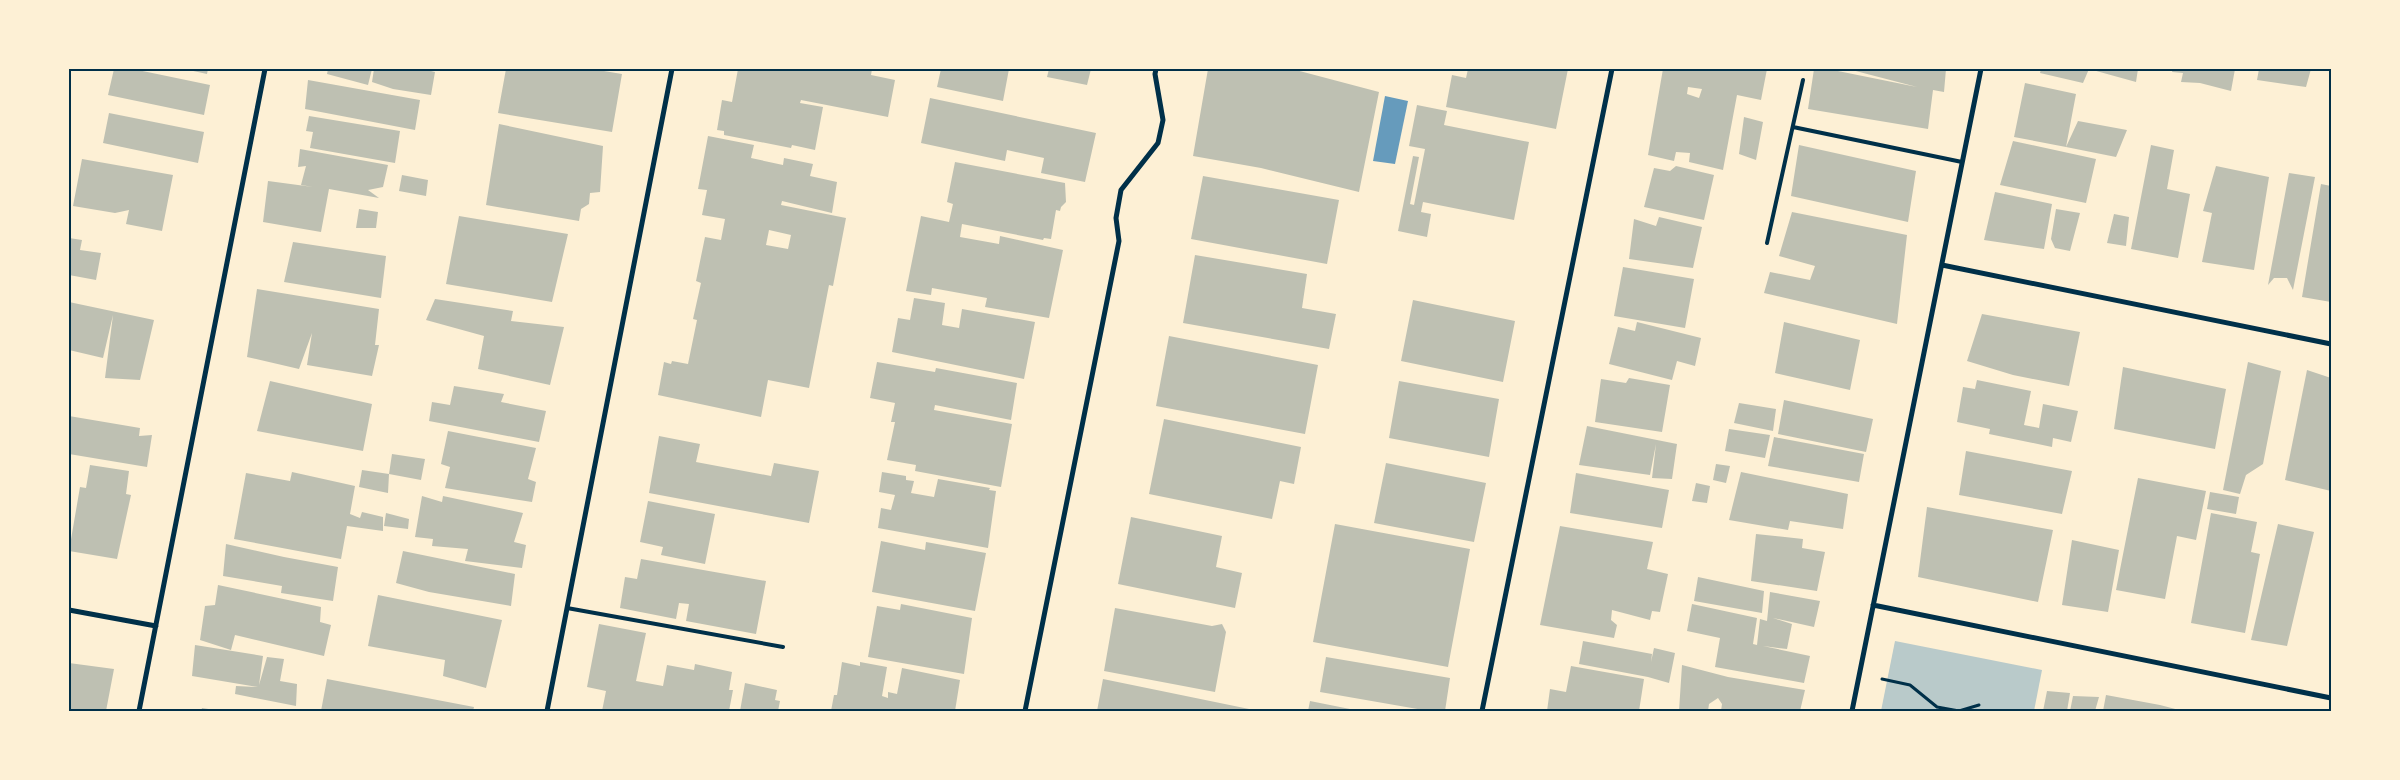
<svg xmlns="http://www.w3.org/2000/svg" width="2400" height="780" font-family="Montserrat,sans-serif">
  <style>
    .green { fill: #b9caca }
    .water { fill: #669bbc }
    .building { fill: #bec0b2; fill-rule: evenodd }
    .lines { fill: none; stroke-linecap: round; stroke-linejoin: round }
    .path { stroke: #003049; stroke-width: 3 }
    .service { stroke: #003049; stroke-width: 4 }
    .minor { stroke: #003049; stroke-width: 5 }
    .neatline { fill: none; stroke: #003049; stroke-width: 2 }
  </style>
  <rect width="100%" height="100%" fill="#fdf0d5"/>
  <path class="green" d="M1895 641 2042 670 2034 711H1881Z"/>
  <path class="water" d="M1385 96 1408 101 1395 164 1373 161Z"/>
  <path class="building" d="M114 69H133L210 85 204 115 108 95Z
    M184 69H208L207 74Z
    M328 69H372L368 85 327 74Z
    M374 69H431V71L435 72 431 95 393 89 372 82Z
    M506 69H592L622 74 612 132 498 113Z
    M738 69H838L848 71V69H872L871 75 895 80 888 117 801 100 800 103 823 107 815 150 792 145 791 148 724 135V131L717 130 722 100 732 102Z
    M941 69H1009L1003 101 937 87Z
    M1049 69H1091L1087 85 1047 77Z
    M1208 69H1292L1379 92 1359 192 1261 168 1193 156Z
    M1468 69H1568L1556 129 1446 107 1452 75 1466 78Z
    M1663 69H1767L1761 100 1737 95 1723 170 1689 162 1690 153 1676 152 1674 161 1648 155ZM1688 87 1702 89 1699 98 1687 94Z
    M1814 69H1828L1917 87 1848 69H1946L1944 92 1933 90 1928 129 1808 109Z
    M2041 69H2138L2136 82 2089 69 2083 83 2040 73Z
    M2173 69H2235L2231 91 2200 83 2181 82 2183 73 2172 72Z
    M2259 69H2311L2306 87 2257 80Z
    M308 80 420 100 415 130 305 109Z
    M2025 83 2076 94 2066 147 2014 137Z
    M930 98 1096 133 1085 182 1041 173 1044 158 1007 150 1005 161 921 143Z
    M1417 105 1447 111 1444 125 1529 142 1514 220 1423 202 1421 212 1431 214 1427 237 1398 231 1413 156 1419 157 1410 204 1414 205 1425 149 1409 146Z
    M109 113 204 132 198 163 103 143Z
    M309 116 400 131 395 163 310 148 313 132 306 131Z
    M1744 117 1763 122 1756 160 1739 154Z
    M2078 121 2127 130 2116 157 2066 147Z
    M499 124 603 146 600 192 590 193 589 204 581 209 579 221 486 205Z
    M708 136 754 145 751 158 783 165 784 158 813 164 810 176 837 182 832 213 782 201 781 205 846 218 833 286 829 285 809 388 768 380 761 417 658 395 664 362 671 364 672 361 688 364 697 320 693 319 701 283 696 281 705 237 721 240 725 219 702 215 707 190 698 189ZM769 230 791 235 788 249 766 245Z
    M2013 141 2096 159 2086 203 2000 185Z
    M1799 145 1916 171 1908 222 1791 196Z
    M2151 145 2174 150 2167 189 2190 194 2178 258 2131 249Z
    M300 149 388 165 383 187 368 190 379 198 329 189 321 232 263 222 268 181 313 187 301 185 306 166 298 167Z
    M82 159 173 175 162 231 126 224 129 210 115 213 73 206Z
    M955 162 1065 183 1066 202 1061 207 1060 211 1056 210 1051 239 1044 238 1043 240 962 224 960 237 999 244 1000 236 1063 250 1049 318 985 307 987 298 932 288 931 295 906 291 921 216 949 222 953 204 947 202Z
    M1676 166 1714 175 1704 220 1644 207 1654 168 1670 171Z
    M2216 166 2269 177 2254 270 2202 262 2212 213 2203 211Z
    M2289 173 2315 177 2293 290 2287 278H2274L2268 285Z
    M402 175 428 180 426 196 399 191Z
    M1203 176 1339 200 1327 264 1191 239Z
    M2321 184 2331 186V302L2302 297Z
    M1995 192 2052 204 2044 249 1984 240Z
    M359 209 378 212 376 228H356Z
    M2056 209 2080 213 2070 251 2055 248 2051 239Z
    M1792 212 1907 235 1897 324 1764 293 1770 272 1810 280 1815 266 1779 256Z
    M2114 214 2129 217 2126 246 2107 243Z
    M459 216 568 234 552 302 446 284Z
    M1659 217 1702 227 1693 268 1629 259 1634 219 1656 226Z
    M69 238 82 240 80 250 101 253 96 280 69 275Z
    M293 242 386 256 381 298 284 282Z
    M1195 255 1307 274 1302 308 1336 314 1329 349 1183 323Z
    M1623 267 1694 279 1685 328 1614 316Z
    M257 289 379 309 375 345H379L372 376 307 365 312 333 299 369 247 357Z
    M914 298 945 303 942 325 959 328 962 309 1035 322 1024 379 892 352 898 318 910 320Z
    M435 299 513 311 511 321 564 327 550 385 478 369 484 336 426 320Z
    M1413 300 1515 321 1503 382 1401 361Z
    M69 302 154 320 140 380 105 378 113 315 103 358 69 350Z
    M1982 314 2080 332 2069 386 2013 375 1967 361Z
    M1637 322 1701 338 1695 366 1677 361 1672 380 1609 364 1618 327 1635 331Z
    M1784 322 1860 340 1850 390 1775 373Z
    M1169 336 1318 365 1305 434 1156 406Z
    M877 362 935 372 936 368 1017 383 1011 420 935 405 934 410 1012 424 1001 487 915 471 916 465 887 460 895 422H891L895 403 870 398Z
    M2248 362 2281 371 2263 464 2246 475 2240 494 2223 490Z
    M2123 367 2226 389 2215 449 2114 429Z
    M2307 370 2331 378V491L2285 480Z
    M1629 378 1670 385 1662 432 1595 422 1601 379 1626 383Z
    M1977 380 2031 391 2024 425 2039 428 2043 404 2078 411 2071 442 2053 438 2052 447 1989 434 1990 429 1957 422 1963 387 1975 389Z
    M270 381 372 404 363 451 257 431Z
    M1399 381 1499 399 1489 457 1389 438Z
    M454 386 504 394 501 402 546 411 539 442 429 421 432 402 450 405Z
    M1784 400 1873 419 1866 452 1778 434Z
    M1739 403 1776 409 1773 431 1734 423Z
    M69 416 140 428 139 436 152 435 147 467 69 454Z
    M1164 419 1301 447 1294 484 1280 481 1272 519 1149 494Z
    M1587 426 1677 444 1672 479 1652 478 1656 444 1650 475 1579 465Z
    M1729 429 1770 435 1765 458 1725 451Z
    M448 431 536 448 528 479 536 482 532 502 445 488 450 467 441 464Z
    M659 436 700 444 696 462 771 476 774 463 819 471 809 523 649 493Z
    M1774 437 1864 454 1859 482 1768 466Z
    M1966 451 2072 471 2062 514 1959 495Z
    M392 454 425 459 421 480 389 474Z
    M1386 463 1486 483 1474 542 1374 523Z
    M1716 464 1730 466 1726 483 1713 480Z
    M90 465 129 471 126 494 131 495 117 559 69 551 80 487 86 488Z
    M362 470 389 474 388 493 359 487Z
    M292 472 355 486 350 514 360 518 362 512 383 517V531L347 526 341 559 234 539 246 473 290 481Z
    M882 472 906 476V480L914 481 911 493 934 497 938 479 990 488 989 490 996 491 988 548 878 528 881 508 891 510 895 495 879 492Z
    M1741 472 1848 494 1843 529 1790 521 1788 530 1729 520Z
    M1576 473 1669 490 1662 528 1570 513Z
    M2138 478 2206 491 2196 540 2177 536 2165 599 2116 590Z
    M1696 483 1710 486 1707 503 1692 501Z
    M2210 492 2239 497 2236 514 2207 509Z
    M422 496 442 502 443 496 523 513 514 542 526 545 522 568 465 561 468 549 432 546 433 539 415 537Z
    M648 501 715 514 705 564 661 555 663 547 640 542Z
    M1927 507 2053 530 2038 602 1918 577Z
    M386 513 409 519 408 529 384 526Z
    M2211 513 2257 522 2251 552 2260 554 2245 633 2191 623Z
    M1131 517 1222 536 1216 567 1242 573 1235 608 1118 584Z
    M1335 524 1470 549 1448 667 1313 642Z
    M2278 524 2314 532 2287 646 2251 640Z
    M1560 526 1653 542 1647 569 1668 574 1660 612 1652 611 1650 620 1612 610 1611 620 1617 625 1614 638 1540 625Z
    M1756 534 1803 539 1802 548 1825 552 1817 591 1751 581Z
    M2072 540 2119 550 2108 612 2062 605Z
    M881 541 925 550 926 542 986 553 975 611 872 592Z
    M226 544 284 557 338 567 333 601 281 593 282 586 223 576Z
    M403 551 515 574 511 606 429 592 396 583Z
    M641 559 766 581 756 634 686 621 689 604 679 603 676 619 620 608 625 577 637 579Z
    M1698 577 1764 591 1762 613 1694 601Z
    M218 585 321 607 320 622 331 625 324 656 235 635 231 650 200 640 205 606 215 605Z
    M1770 592 1820 601 1814 627 1773 618 1792 624 1787 649 1763 646 1810 656 1804 683 1715 667 1720 638 1687 631 1692 604 1757 618 1753 644 1757 645 1760 619 1767 621Z
    M378 595 502 620 486 688 443 676 445 660 368 646Z
    M901 604 972 618 964 674 868 657 877 606 900 610Z
    M1115 608 1212 626 1222 624 1226 632 1215 692 1104 671Z
    M599 624 646 633 636 681 663 686 667 665 694 670 695 664 732 672 729 690H733L729 711H602L606 691 587 687Z
    M1583 641 1652 654 1651 662 1654 648 1675 653 1669 683 1648 677 1579 664Z
    M195 645 263 656 259 685 267 657 284 659 280 681 297 684 296 706 235 694 236 686 258 687 192 676Z
    M1326 657 1450 678 1445 711H1429L1320 692Z
    M842 662 860 666V662L887 667 882 696 888 698V692L897 694 902 668 960 680 955 711H831L834 695H837Z
    M69 663 114 669 106 711H69Z
    M1682 665 1728 677 1805 690 1800 711H1721L1722 704 1718 698 1709 704 1708 711H1679Z
    M1571 666 1644 679 1639 711H1547L1550 689 1566 692Z
    M327 679 474 707 473 711H321Z
    M1103 679 1254 710V711H1097Z
    M745 683 777 690 775 700 780 701 778 711H740Z
    M2047 691 2070 693 2067 711H2043Z
    M2106 695 2160 705 2183 711H2103Z
    M2073 696 2099 697 2095 711H2070Z
    M1310 701 1355 710V711H1308Z
    M202 708 215 710V711H201Z"/>
  <g class="lines">
    <path class="path" d="M1882 679 1910 685 1937 707 1959 711 1979 705"/>
    <path class="service" d="M1793 127 1962 162
      M1767 243 1803 80
      M567 608 783 647"/>
    <path class="minor" d="M1942 265 2331 344
      M1873 605 2331 698
      M69 610 156 626
      M139 711 265 69
      M547 711 672 69
      M1025 711 1119 241 1116 218 1121 190 1158 143 1163 120 1155 74 1156 69
      M1482 711 1612 69
      M1852 711 1981 69"/>
  </g>
  <rect width="2400" height="780" fill="none" stroke="#fdf0d5" stroke-width="140"/>
  <rect x="70" y="70" width="2260" height="640" class="neatline"/>
</svg>
